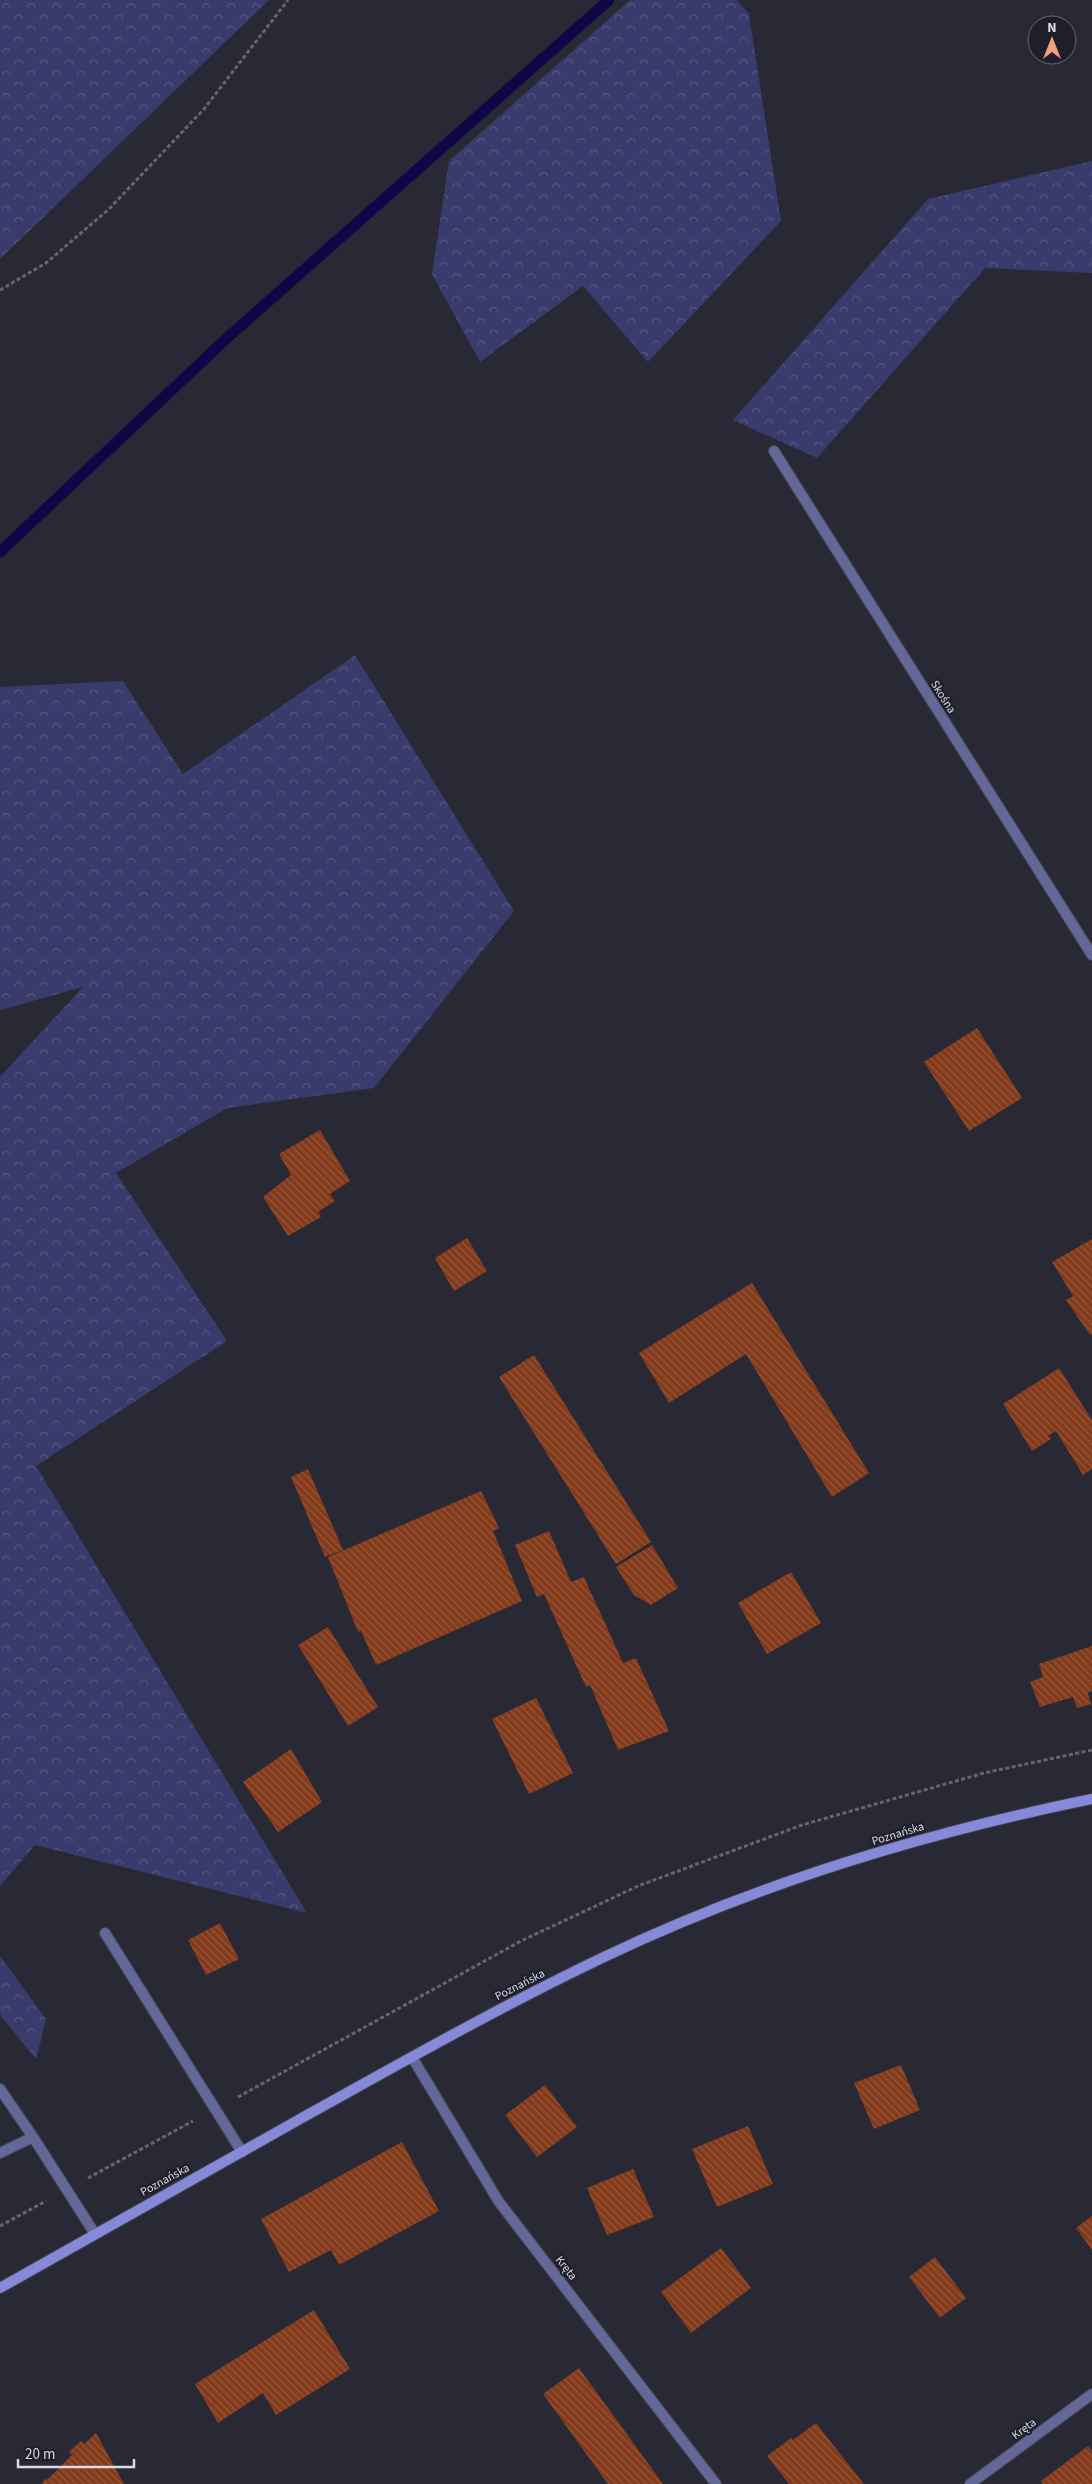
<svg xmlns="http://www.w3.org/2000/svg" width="1092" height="2484" font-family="'Source Sans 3',sans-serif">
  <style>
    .forest { fill: url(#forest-crowns) }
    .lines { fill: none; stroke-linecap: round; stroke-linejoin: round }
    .stream { stroke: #120547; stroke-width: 11 }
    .building { fill: url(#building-back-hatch) }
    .service-casing { stroke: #444551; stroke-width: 12 }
    .minor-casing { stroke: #444551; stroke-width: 12 }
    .secondary-casing { stroke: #444551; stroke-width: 12 }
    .path { stroke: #656670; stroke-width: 3; stroke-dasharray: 4 2.5; stroke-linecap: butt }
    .service { stroke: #646899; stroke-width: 10 }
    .minor { stroke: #646899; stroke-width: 10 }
    .secondary { stroke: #848ad8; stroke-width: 10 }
    .labels { text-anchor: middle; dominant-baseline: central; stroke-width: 4.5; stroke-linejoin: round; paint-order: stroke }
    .street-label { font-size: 12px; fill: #dadbe3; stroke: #1e1f2b }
  </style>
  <defs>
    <pattern id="forest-crowns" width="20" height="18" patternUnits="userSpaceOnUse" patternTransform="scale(1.25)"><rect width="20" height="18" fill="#393b6d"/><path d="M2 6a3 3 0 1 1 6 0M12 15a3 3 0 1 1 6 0" fill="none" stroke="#555782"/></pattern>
    <pattern id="building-back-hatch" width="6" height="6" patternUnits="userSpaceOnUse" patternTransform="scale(1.25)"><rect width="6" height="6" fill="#833a1a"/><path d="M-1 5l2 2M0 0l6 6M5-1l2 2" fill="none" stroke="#94563b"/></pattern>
  </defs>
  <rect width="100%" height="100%" fill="#282935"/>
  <path class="forest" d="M0 0H269L0 259Z
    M630 0H736L749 14 781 221 648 362 583 286 480 362 432 274 449 161Z
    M1092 161V273L985 268 817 458 733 420 928 199Z
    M355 655 514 911 374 1088 227 1108 116 1173 227 1341 36 1466 307 1913 35 1845 0 1886V1077L83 987 0 1010V687L123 681 183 774Z
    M0 1956 46 2019 36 2059 0 2015Z"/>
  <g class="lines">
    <path class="stream" d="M0 552 227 338 609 0"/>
  </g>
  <path class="building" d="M977 1028 1022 1098 969 1131 924 1062Z
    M320 1130 350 1181 330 1194 335 1201 318 1212 321 1217 288 1236 263 1197 291 1175 279 1154Z
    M467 1238 487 1271 454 1291 435 1258Z
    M1092 1239V1334L1090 1335 1066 1300 1073 1296 1052 1262Z
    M752 1283 869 1473 832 1497 746 1354 669 1403 639 1353Z
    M534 1355 651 1542 616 1564 499 1377Z
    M1059 1368 1092 1420V1469L1083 1475 1056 1431 1048 1436 1051 1439 1032 1451 1003 1404Z
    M308 1469 343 1550 325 1557 291 1477Z
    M481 1491 499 1528 493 1531 522 1601 376 1665 361 1631 358 1632 328 1557Z
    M549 1531 571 1582 584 1577 623 1663 636 1658 669 1731 618 1750 590 1685 586 1687 544 1594 537 1597 515 1545Z
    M652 1545 678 1588 651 1605 634 1595 616 1567Z
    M791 1572 821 1623 767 1654 738 1603Z
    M328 1627 378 1707 348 1726 298 1645Z
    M1092 1646V1691L1088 1693 1091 1704 1077 1708 1073 1697 1040 1707 1030 1682 1043 1677 1039 1664Z
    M536 1698 573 1773 529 1794 492 1719Z
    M291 1749 322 1802 278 1832 243 1782Z
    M220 1923 239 1959 206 1975 188 1940Z
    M901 2065 920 2110 874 2129 854 2083Z
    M545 2085 577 2127 537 2157 505 2115Z
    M748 2126 773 2184 717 2207 692 2149Z
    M402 2142 439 2211 339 2265 331 2250 289 2272 261 2219Z
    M633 2169 654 2217 607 2235 587 2188Z
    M1092 2216V2250L1076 2228Z
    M721 2248 751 2288 691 2333 661 2292Z
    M935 2257 966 2298 940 2318 909 2277Z
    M314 2310 350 2369 276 2415 263 2393 218 2423 195 2384Z
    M579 2368 663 2484H608L543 2394Z
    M816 2423 863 2483 862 2484H789L767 2456 791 2438 793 2440Z
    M96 2433 124 2484H42L45 2479 47 2480 72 2455 69 2452 81 2441 84 2444Z
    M1088 2446 1092 2451V2484H1043L1041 2481Z"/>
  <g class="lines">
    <defs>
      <path id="service" d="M105 1933 242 2152
        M0 2089 33 2137
        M0 2153 33 2137 95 2234"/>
      <path id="minor" d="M774 451 1092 955
        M412 2057 499 2202 716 2484
        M970 2484 1092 2394"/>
      <path id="secondary" d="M0 2288C100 2231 200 2175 300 2119 401 2063 501 2006 604 1957 759 1883 925 1833 1092 1799"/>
    </defs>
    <use href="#service" class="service-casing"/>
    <use href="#minor" class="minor-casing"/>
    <use href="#secondary" class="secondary-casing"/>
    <path class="path" d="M0 290 46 263 109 209 204 109 288 0
      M238 2097 521 1941 638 1886 802 1825 984 1773 1092 1750
      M88 2178 193 2121
      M0 2226 46 2201"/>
    <use href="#service" class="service"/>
    <use href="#minor" class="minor"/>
    <use href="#secondary" class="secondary"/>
  </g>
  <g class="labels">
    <g class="street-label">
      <text transform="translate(943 697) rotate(58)">Skośna</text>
      <text transform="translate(898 1834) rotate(-17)">Poznańska</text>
      <text transform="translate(520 1985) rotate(-27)">Poznańska</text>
      <text transform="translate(165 2180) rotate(-29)">Poznańska</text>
      <text transform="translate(566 2268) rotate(52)">Kręta</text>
      <text transform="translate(1024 2429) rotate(-36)">Kręta</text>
    </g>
  </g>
  <g transform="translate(1052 40)"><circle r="24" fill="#1e1f2b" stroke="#696a75"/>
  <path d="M0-4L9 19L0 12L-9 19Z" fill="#f2a080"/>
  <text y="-8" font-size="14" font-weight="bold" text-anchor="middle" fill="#dadbe3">N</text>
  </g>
  <path d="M18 2459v8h116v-8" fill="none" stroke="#dadbe3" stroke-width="2.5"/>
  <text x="25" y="2459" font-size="15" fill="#dadbe3" stroke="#1e1f2b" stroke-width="4" paint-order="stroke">20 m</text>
</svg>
